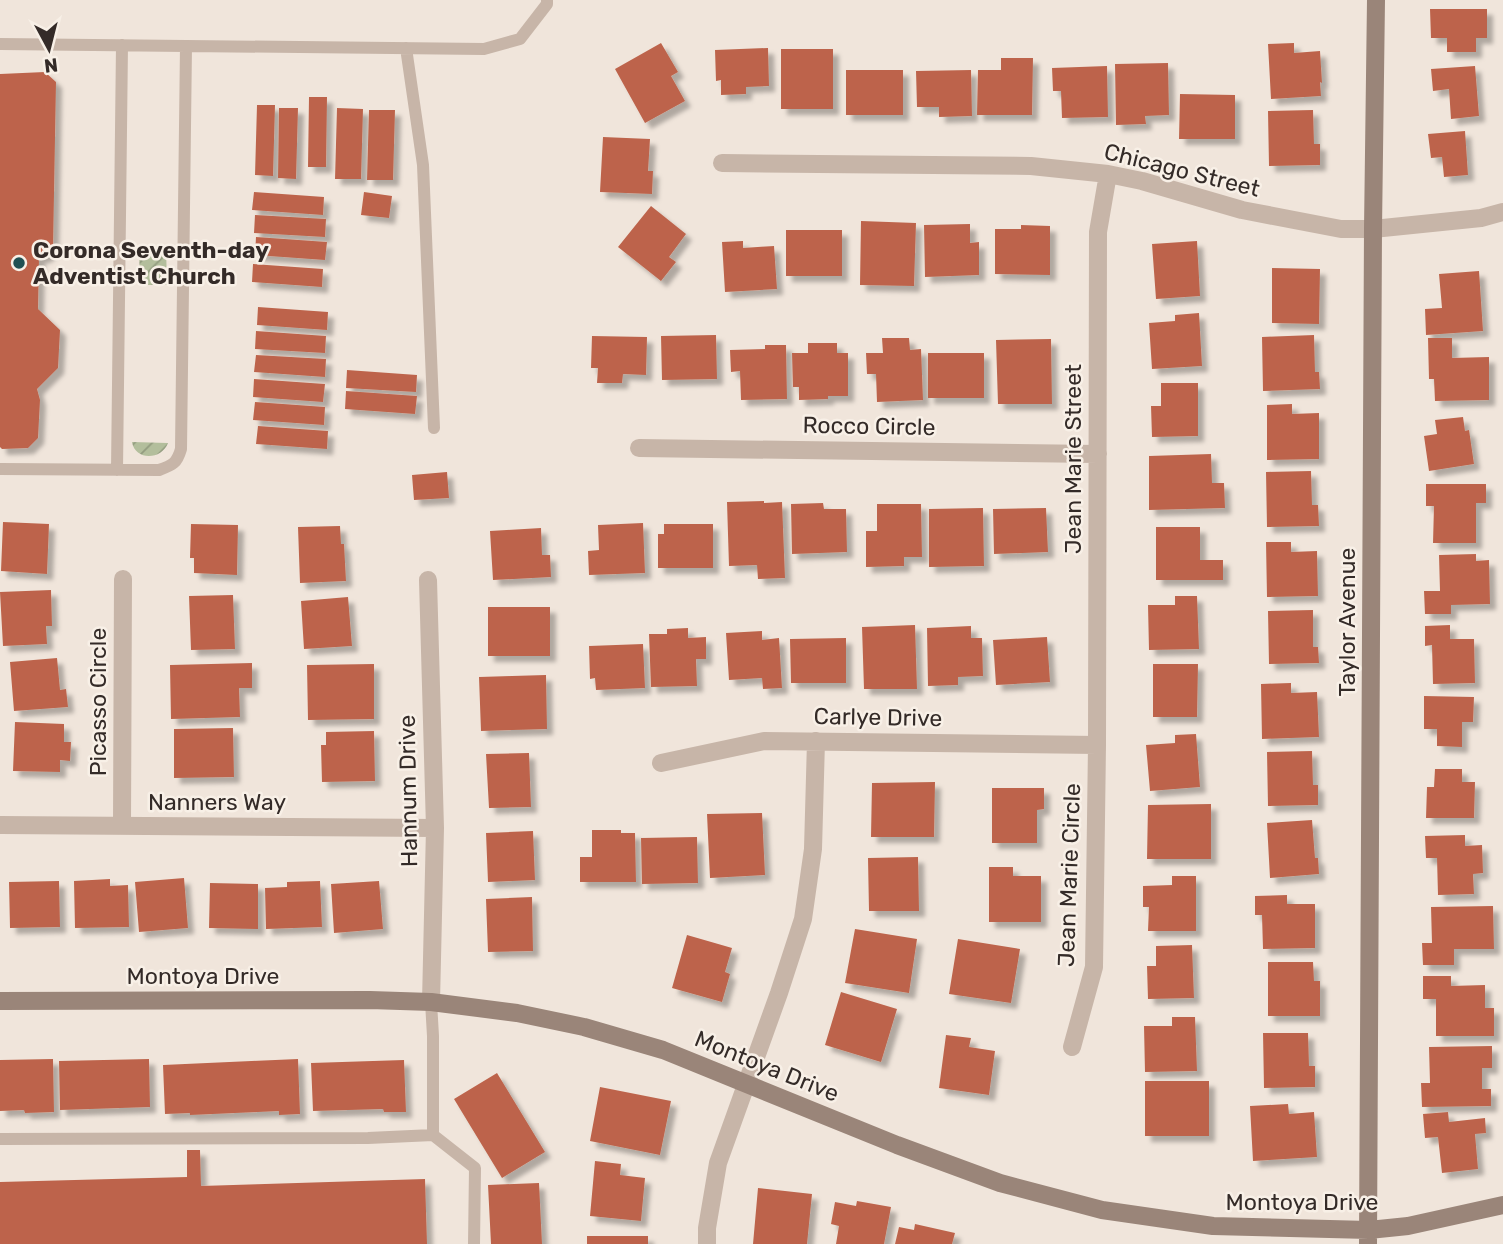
<svg xmlns="http://www.w3.org/2000/svg" width="1503" height="1244" font-family="Rubik,sans-serif">
  <style>
    .garden { fill: url(#garden-furrows) }
    .building { fill: #bd644b; filter: url(#shadow) }
    .lines { fill: none; stroke-linecap: round; stroke-linejoin: round }
    .lane { stroke: #c7b5a8; stroke-width: 12 }
    .street { stroke: #c7b5a8; stroke-width: 18 }
    .secondary { stroke: #9a8579; stroke-width: 18 }
    .poi-dot { fill: #205053; stroke: #f8f0e7; stroke-width: 2.5 }
    .labels { text-anchor: middle; dominant-baseline: central; stroke-width: 5; stroke-linejoin: round; paint-order: stroke }
    .street-label { font-size: 23px; fill: #342b28; stroke: #f8f0e7 }
    .poi-label { font-size: 23px; font-weight: bold; fill: #342b28; stroke: #f8f0e7; text-anchor: start }
  </style>
  <defs>
    <pattern id="garden-furrows" width="10" height="10" patternUnits="userSpaceOnUse" patternTransform="scale(1.75)"><rect width="10" height="10" fill="#b3be9c"/><path d="M-1 1l2-2M0 10L10 0M9 11l2-2" fill="none" stroke="#929b7f"/></pattern>
    <filter id="shadow"><feDropShadow dx="6" dy="6" stdDeviation="2" flood-color="#0004"/></filter>
  </defs>
  <rect width="100%" height="100%" fill="#f0e5db"/>
  <path class="garden" d="M139 246H166L167 285H140Z
    M132 442 168 443C162 460 135 461 132 442Z"/>
  <path class="building" d="M1430 9H1487V38H1476V52H1447V38H1431Z
    M661 43 678 72 671 76 685 101 645 123 615 69Z
    M1294 43V53L1320 51 1322 83 1320 82 1321 96 1271 99 1268 44Z
    M768 48 769 86 746 87V94L721 95V80L716 81 715 50Z
    M781 49H833V109H781Z
    M1001 58H1033L1032 115H977L978 70H1001Z
    M1168 63 1169 115 1145 116 1146 124 1116 125 1115 64Z
    M1107 66 1108 117 1062 118 1061 91H1053L1052 68Z
    M1475 66 1479 116 1451 119 1449 89 1433 91 1431 69Z
    M846 70H903V115H846Z
    M971 70 972 116 939 117V107H917L916 71Z
    M45 72 56 82 53 249 46 256 39 258 38 309 60 330 58 368 37 389 40 400 38 438 28 448 2 449 0 447V74Z
    M1180 94 1235 95V139H1179Z
    M309 97H327L326 167H308Z
    M257 105H275L273 176 255 175Z
    M279 108H298L296 179 278 178Z
    M337 108 363 109 361 179H335Z
    M369 110H395L393 180H367Z
    M1313 110 1314 144H1320V165L1269 166 1268 111Z
    M1465 131 1468 175 1444 177 1442 157 1431 158 1428 134Z
    M603 137 650 139 648 171H653L652 194 600 192Z
    M254 192 324 197 323 215 252 210Z
    M364 192 392 196 389 218 361 215Z
    M651 206 686 234 669 257 676 262 661 281 618 247Z
    M255 215 326 219 325 237 254 233Z
    M861 221 916 223 914 286 860 285Z
    M970 224V243L979 242V275L925 277 924 225Z
    M1021 225 1050 226V275L995 274V229H1021Z
    M786 230H842V276H786Z
    M256 237 327 242 325 260 255 255Z
    M743 241V248L774 246 777 289 725 292 722 242Z
    M1197 241 1200 296 1156 299 1152 244Z
    M253 264 323 269 322 287 252 282Z
    M1272 268 1320 269 1319 324 1272 323Z
    M1479 271 1483 331 1426 335 1425 309 1442 308 1439 274Z
    M258 307 328 312 327 330 257 325Z
    M1199 313 1202 366 1152 369 1149 323 1175 321V315Z
    M256 331 326 336 325 353 255 349Z
    M716 335 717 379 662 380 661 336Z
    M1314 335 1315 372H1319L1320 389 1263 391 1262 337Z
    M592 336 647 337 646 375 623 374 622 383H597L598 368H591Z
    M882 338H909L910 350 921 349 923 400 877 402 876 374H867L866 353H883Z
    M1428 338H1452V358L1489 357V400L1435 401 1434 379H1429Z
    M1051 339 1052 404H998L996 340Z
    M808 343H837V353H848V396H828V399L799 400V387H793L792 353H808Z
    M765 345H786L787 399 741 400 740 371 731 372 730 350 765 349Z
    M928 353H984V398H928Z
    M256 355 326 359 325 377 254 372Z
    M347 370 417 375 416 392 346 388Z
    M254 379 325 384 323 402 253 397Z
    M1161 383H1198V436L1152 437 1151 406H1161Z
    M346 391 417 396 415 414 345 409Z
    M255 402 325 407 324 425 253 420Z
    M1292 404V414L1319 413V459L1267 460V405Z
    M1463 417 1465 431 1469 430 1474 464 1429 471 1424 436 1437 434 1435 420Z
    M258 426 328 431 327 449 256 444Z
    M1211 454 1212 483H1224L1225 508 1149 510V456Z
    M1311 471 1312 505H1318L1319 526 1267 527 1266 472Z
    M447 472 449 498 414 500 412 475Z
    M1426 484H1486V503H1476V543H1433L1434 506H1426Z
    M764 501V503L782 502 785 578 758 579 757 565 729 566 727 502Z
    M823 503 824 509H846L847 552 792 554 791 504Z
    M877 504H921L922 557H904V566L866 567V531H877Z
    M983 508 984 566 929 567V509Z
    M1046 508 1048 552 994 554 993 509Z
    M3 522 49 524 47 574 1 571Z
    M643 523 645 573 589 575 588 551 599 550 598 525Z
    M191 524 238 525 237 575 194 573V558H190Z
    M664 524H713V568H658V534H664Z
    M340 526 341 544H344L346 581 300 583 298 527Z
    M1156 527H1200V560H1223V580H1156Z
    M541 528 542 555H550L551 577 493 580 490 531Z
    M1266 542H1291V552L1317 551 1318 596 1267 597Z
    M1476 554V561L1489 560 1490 604 1451 605V614H1425L1424 591H1440L1439 555Z
    M51 590 52 626H46L47 644 3 646 0 592Z
    M233 595 235 649 191 650 189 596Z
    M1175 596H1197L1199 649 1149 650 1148 605H1175Z
    M348 597 352 646 304 649 301 601Z
    M488 607H550V656H488Z
    M1313 610V647H1318L1319 663 1269 664 1268 611Z
    M915 625 917 689H864L862 627Z
    M1450 625V639H1474L1475 683 1433 684 1432 645 1425 646V626Z
    M971 626V638H982L983 676 958 677V685L928 686 927 628Z
    M688 628V638L706 637V659H696L697 686 651 687 649 634H667V629Z
    M762 631V640L779 638 782 688 763 689 762 678 729 680 726 633Z
    M1047 637 1050 682 996 685 993 640Z
    M846 638V683H791L790 639Z
    M643 644 645 688 596 690 595 678 590 679 589 646Z
    M57 658 60 690 66 689 68 707 14 711 10 662Z
    M252 663V688H239L240 717 171 719 170 665Z
    M374 664V719L308 720 307 665Z
    M1153 664H1198L1197 717H1153Z
    M546 675 547 729 481 731 479 677Z
    M1291 683V693L1317 692 1319 737 1262 739 1261 684Z
    M1424 696 1474 697 1473 722H1462V747L1437 746V729H1424Z
    M15 722 64 724V742H71L70 761 60 760V772L13 771Z
    M233 728 234 777 174 778V729Z
    M374 731 375 781 322 782 321 745H326V732Z
    M1196 734 1200 787 1150 791 1146 745 1175 743V735Z
    M1312 751 1313 785H1318V805L1268 806 1267 752Z
    M529 753 531 807 489 808 486 754Z
    M1435 769H1462V782H1475L1474 818H1426L1427 787H1434Z
    M935 782 934 837H871L872 783Z
    M992 788H1044V809L1037 810V843H992Z
    M1211 804V859H1147L1148 805Z
    M762 813 765 875 710 878 707 814Z
    M1312 820 1315 858H1318L1319 874 1270 878 1267 823Z
    M592 830H621V833H635L636 882H580V857H592Z
    M533 831 535 880 488 882 486 833Z
    M1465 835V846L1482 845 1483 873 1473 874 1474 894 1438 895 1437 858H1426L1425 836Z
    M697 837 698 883 642 884 641 838Z
    M918 857 919 911H869L868 858Z
    M989 867H1013V876H1041V922H989Z
    M1172 876H1196V931H1148L1149 907H1143V886L1172 885Z
    M184 878 188 928 139 932 135 882Z
    M110 879V886L128 885 129 927 75 928 74 881Z
    M59 881 60 927 10 928 9 882Z
    M320 881 322 927 266 929 265 888 287 887V882Z
    M379 881 383 929 334 933 331 884Z
    M210 883 258 884V929L209 928Z
    M1287 895V904H1315V948L1263 949 1262 915H1255V896Z
    M532 897 533 951 488 952 486 899Z
    M1493 906 1494 949H1454V965H1423L1422 943H1432L1431 907Z
    M855 929 917 939 909 993 845 983Z
    M687 935 732 948 725 972 730 974 722 1002 672 988Z
    M958 939 1020 949 1011 1003 949 994Z
    M1192 945 1194 998 1148 999 1147 966H1156V946Z
    M1268 962H1313L1314 981H1320V1016H1268Z
    M1423 976H1451V986L1485 985V1008H1494V1036H1436V999H1423Z
    M841 992 897 1009 881 1062 825 1045Z
    M1172 1017H1195L1197 1071 1145 1072 1144 1026H1172Z
    M1263 1033H1308L1309 1066H1315V1087L1264 1088Z
    M946 1035 971 1038 969 1047 995 1051 989 1095 939 1088Z
    M1492 1046V1068H1482V1089H1491V1106L1422 1107 1421 1083H1430L1429 1047Z
    M53 1059 54 1112 25 1113 24 1110 0 1111V1060Z
    M149 1059 150 1107 60 1110 59 1061Z
    M298 1059 300 1114 279 1115V1111L190 1115V1113L165 1114 163 1065Z
    M404 1060 406 1112H384L383 1109 313 1111 311 1063Z
    M497 1073 545 1152 502 1178 454 1099Z
    M1145 1081H1209V1136H1145Z
    M600 1087 671 1101 660 1155 590 1141Z
    M1288 1104 1289 1114 1314 1112 1317 1157 1253 1161 1250 1106Z
    M1448 1112 1449 1122 1485 1118 1486 1133 1475 1134 1478 1169 1442 1173 1438 1137 1425 1138 1423 1114Z
    M187 1150H200L201 1186 425 1179 427 1244H0V1182L187 1177Z
    M595 1161 621 1164 620 1175 645 1178 641 1221 590 1216Z
    M539 1183 542 1244H491L488 1185Z
    M758 1188 812 1194 807 1244H753Z
    M857 1201 891 1207 884 1244H836L839 1226 831 1224 835 1202 856 1206Z
    M915 1224 955 1233 952 1244H895L899 1227 914 1230Z
    M587 1236H648V1244H587Z"/>
  <g class="lines">
    <path class="lane" d="M0 44 484 49 520 39 547 4V0
      M406 48 423 165 434 428
      M0 469 159 470C173 465 177 463 181 449L186 46
      M117 470 122 45
      M431 1002 433 1036V1135
      M0 1139 368 1138 433 1135 475 1168 474 1244"/>
    <path class="street" d="M722 163 1031 166 1108 174 1142 181 1242 210 1341 229H1373L1481 218 1503 212
      M639 448 1098 454
      M428 580 435 828 431 1002
      M661 763 764 741 1097 745
      M0 825 435 828
      M122 825 123 579
      M1072 1047 1094 967 1097 745 1098 232 1108 174
      M707 1244V1228L718 1163 779 993 803 919 813 849 816 741"/>
    <path class="secondary" d="M0 1001 370 1000 431 1002 517 1013 584 1027 663 1050 897 1145 1000 1183 1102 1210 1213 1226 1369 1230 1408 1226 1503 1205
      M1368 1244 1373 229 1376 0"/>
  </g>
  <circle class="poi-dot" cx="19" cy="263" r="7"/>
  <g class="labels">
    <g class="street-label">
      <text transform="translate(1182 170) rotate(14)">Chicago Street</text>
      <text transform="translate(869 426) rotate(1)">Rocco Circle</text>
      <text transform="translate(1073 459) rotate(-90)">Jean Marie Street</text>
      <text transform="translate(1347 622) rotate(-90)">Taylor Avenue</text>
      <text transform="translate(98 702) rotate(-90)">Picasso Circle</text>
      <text transform="translate(878 717) rotate(1)">Carlye Drive</text>
      <text transform="translate(408 791) rotate(-91)">Hannum Drive</text>
      <text x="217" y="802">Nanners Way</text>
      <text transform="translate(1069 875) rotate(-88)">Jean Marie Circle</text>
      <text x="203" y="976">Montoya Drive</text>
      <text transform="translate(767 1066) rotate(22)">Montoya Drive</text>
      <text x="1302" y="1202">Montoya Drive</text>
    </g>
    <g class="poi-label">
      <text x="33" y="250">Corona Seventh-day<tspan x="33" dy="26">Adventist Church</tspan></text>
    </g>
  </g>
  <g transform="translate(49 49) rotate(173)" stroke="#f8f0e7" stroke-width="5" paint-order="stroke">
  <path d="M0-5L12 26L0 18L-12 26Z" fill="#342b28"/>
  <text y="-10" font-size="19" font-weight="bold" text-anchor="middle" fill="#342b28">N</text>
  </g>
</svg>
